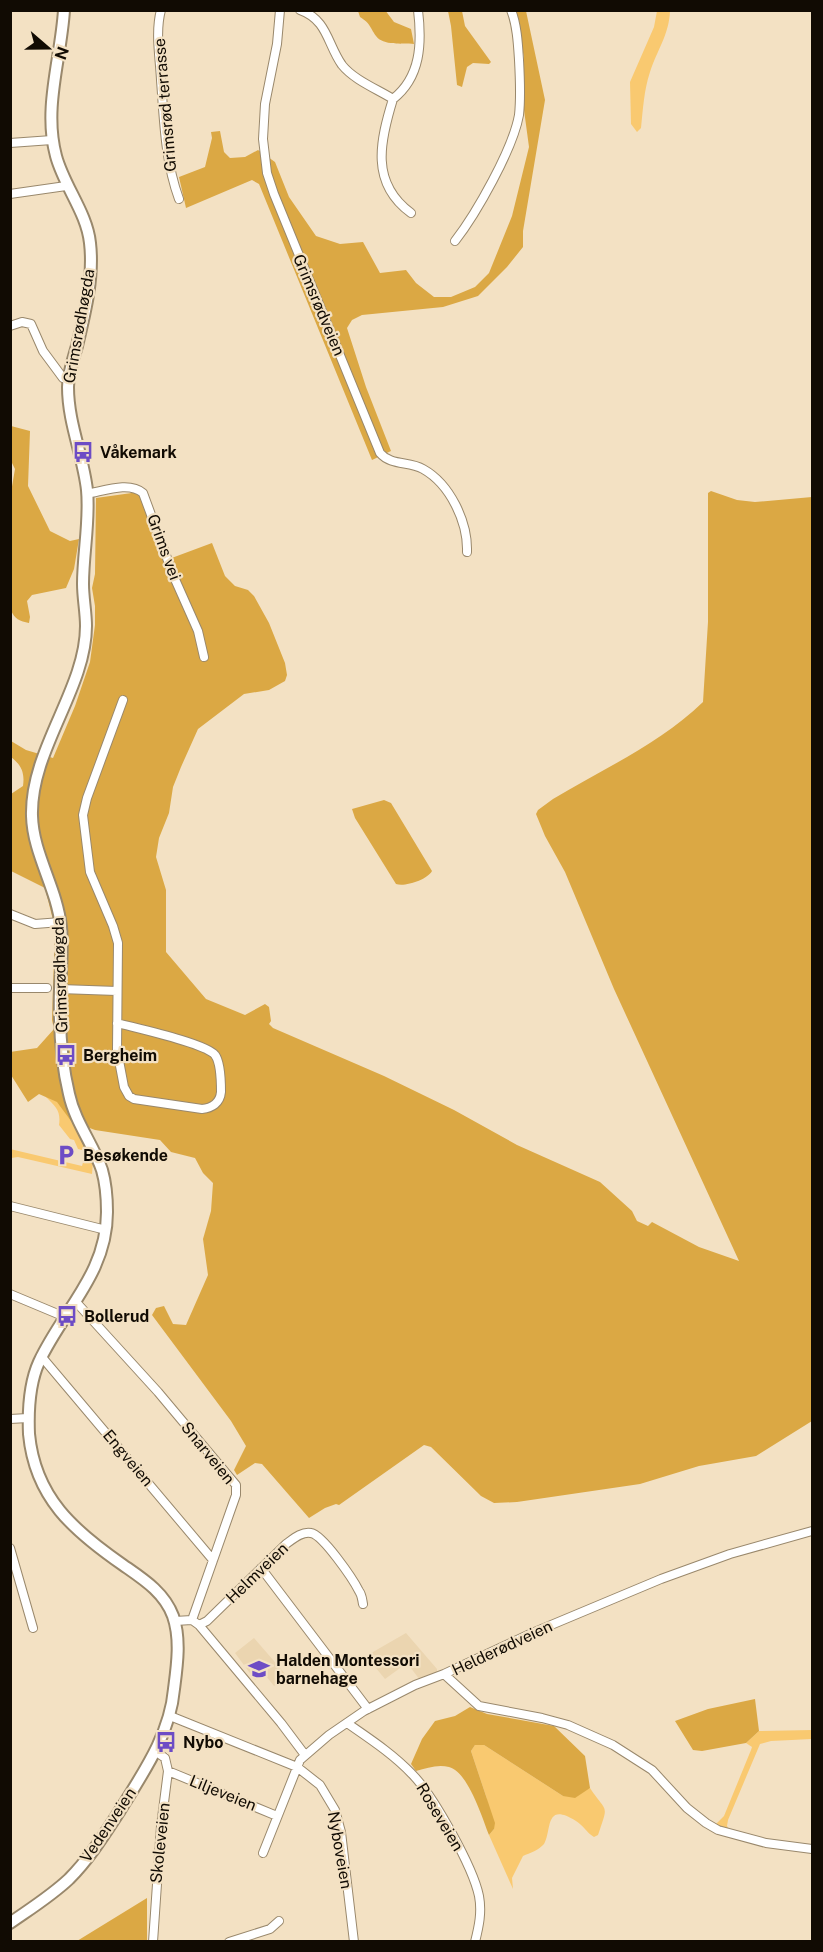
<svg xmlns="http://www.w3.org/2000/svg" width="823" height="1952" font-family="'Public Sans',sans-serif">
  <style>
    .built { fill: #ebd5b0 }
    .green { fill: #f9c970 }
    .forest { fill: #dba844 }
    .lines { fill: none; stroke-linecap: round; stroke-linejoin: round }
    .minor-casing { stroke: #99886c; stroke-width: 10 }
    .secondary-casing { stroke: #99886c; stroke-width: 14 }
    .minor { stroke: #fff; stroke-width: 8 }
    .secondary { stroke: #fff; stroke-width: 10 }
    .labels { text-anchor: middle; dominant-baseline: central; stroke-width: 4.5; stroke-linejoin: round; paint-order: stroke }
    .street-label { font-size: 16px; fill: #110b03; stroke: #f3e1c3 }
    .poi-label { font-size: 16px; font-weight: bold; fill: #110b03; stroke: #f3e1c3; text-anchor: start }
  </style>
  <rect width="100%" height="100%" fill="#f3e1c3"/>
  <path class="built" d="M406 1633 437 1669V1673L420 1680 407 1663 385 1679 366 1656Z
    M254 1638 287 1676 274 1686 266 1676 261 1675 255 1680 235 1653Z"/>
  <path class="green" d="M657 11H670C669 35 657 50 650 72 644 90 643 109 641 128L637 132 631 124 630 82 654 27Z
    M59 1091 85 1146 82 1150 78 1149 74 1140 70 1139 59 1125C61 1111 56 1107 46 1097L51 1093Z
    M10 1149 82 1166 84 1159 90 1156 93 1162 92 1174 18 1157 11 1158Z
    M812 1730V1739L771 1741 760 1744 728 1820 727 1826 729 1829 715 1825 724 1816 751 1750 752 1747 746 1743 759 1731Z
    M475 1745H484L563 1796 590 1788C607 1814 609 1802 598 1835L594 1837C587 1833 583 1825 576 1821 544 1801 552 1831 544 1844 539 1850 530 1853 523 1856L512 1878 513 1889 489 1835 494 1829 486 1796 471 1751Z"/>
  <path class="forest" d="M385 10 394 22 411 29 414 44C403 43 383 46 376 36 369 26 371 24 360 17L358 11Z
    M448 11H462L465 26 491 62 489 64 473 63 467 67 462 87 457 85 451 26Z
    M514 11H526L545 100 523 231V247L507 267 478 296 443 307 362 315 352 320 347 328 366 387 391 451 372 460 259 184 252 180 186 208 179 177 205 167 212 138 211 132 220 131 224 152 230 158 245 157 258 150 275 162 289 197 316 236 340 244 363 242 380 273 406 270 416 283 434 297H451L475 287 489 273 512 216 529 147 524 110V57Z
    M11 426 30 431 28 486 50 531 70 541 79 539 74 569 66 588 32 595 27 601 30 617 29 623C20 621 14 619 11 610L10 498 15 469 11 461Z
    M146 491 169 559 212 543 225 576 235 586 248 590 254 596 269 623 285 663 287 675 285 681 269 690 244 694 198 729 181 767 173 787 169 813 159 838 156 857 166 890V952L206 999 245 1015 265 1004 269 1007 271 1021 269 1024 273 1028 384 1076 454 1110 517 1145 600 1182 632 1211 637 1221 648 1226 652 1222 699 1247 739 1261 614 989 565 872 545 836 536 814 538 810 553 799C603 769 661 743 703 702L708 622V493L711 491 737 500 755 502 812 497V1421L756 1456 699 1466 640 1484 517 1502 494 1503 481 1496 431 1447 424 1445 339 1505 336 1504 325 1508 309 1518 262 1464 255 1463 237 1475 234 1470 246 1446 231 1421 152 1315 156 1308 164 1306 173 1324 186 1325 208 1275 203 1239 211 1211 213 1183 203 1173 195 1158 171 1152 160 1140 95 1130 71 1121 57 1102 39 1094 28 1102 11 1075 10 1052 37 1048 54 1029 52 1020 55 928 45 888 11 871V794L23 786C25 772 21 765 11 757V741L26 750 53 758 75 706 90 662 95 625V606L92 588 95 574 96 498Z
    M384 800 391 803 432 871C427 880 405 887 396 884L355 818 352 809Z
    M755 1699 759 1731 746 1743 702 1751 693 1750 675 1721 708 1709Z
    M470 1707 487 1714 554 1726 585 1756 590 1788 575 1798 563 1796 484 1745H475L471 1751 495 1823 494 1829 489 1835C482 1817 468 1772 449 1767 438 1764 427 1768 416 1771L411 1764 422 1739 435 1721 455 1716Z
    M147 1898V1941H77Z"/>
  <g class="lines">
    <defs>
      <path id="minor" d="M161 10C155 32 160 58 161 80 164 120 165 161 179 199
        M280 10 277 44 265 104 263 139 267 173 274 194 380 453C391 466 409 461 423 469 450 484 468 522 467 552
        M300 10C328 20 327 44 342 65 354 80 377 89 393 99 421 77 422 43 418 10
        M393 99C380 141 370 183 411 213
        M10 143 52 140
        M10 194 66 186
        M455 241C476 214 513 149 519 115 521 97 520 78 519 60 518 44 517 25 511 10
        M10 326 22 322 31 324 43 351 63 378 68 379
        M87 494C104 491 129 481 143 493L174 577 198 631 204 657
        M10 914 35 924 61 922
        M10 988H47
        M60 989 117 991
        M117 1023C135 1028 205 1043 215 1055 221 1063 221 1082 221 1092 220 1103 212 1108 202 1109L134 1099 129 1096 124 1087 117 1050 118 943 113 926 90 872 83 815 87 798 123 700
        M10 1206 106 1230
        M10 1294 65 1317
        M76 1302 158 1392 236 1485V1495L230 1512 192 1620 175 1621
        M41 1356 213 1560
        M10 1419 28 1418
        M10 1548 33 1628
        M261 1568 368 1709
        M192 1620 199 1625 207 1621 286 1544C293 1539 302 1531 311 1533 323 1535 353 1579 359 1591 362 1595 362 1599 363 1604
        M199 1625 281 1723 305 1755
        M444 1674 479 1706 542 1718 568 1725 613 1745 652 1770 687 1808 706 1823 718 1830 766 1843 812 1849
        M170 1716 297 1767 320 1785 335 1810 341 1832 354 1942
        M347 1723C370 1739 393 1754 412 1774 433 1795 473 1867 479 1896 482 1912 479 1926 475 1942
        M168 1771 277 1816
        M263 1853 300 1760 329 1735 364 1711 415 1685 444 1674 532 1633 661 1579 730 1554 812 1531
        M153 1942 161 1826 168 1771 165 1758 155 1751
        M229 1942 270 1929 279 1921"/>
      <path id="secondary" d="M10 1923C30 1909 51 1896 69 1879 89 1859 104 1835 119 1812 143 1773 170 1735 174 1689 177 1666 181 1639 173 1616 164 1592 143 1579 123 1565 74 1531 35 1498 29 1434 28 1410 29 1384 39 1362 63 1310 107 1274 107 1212 107 1198 106 1184 102 1170 93 1144 75 1122 69 1094 61 1061 59 1023 60 989 61 969 63 948 61 927 57 888 33 854 32 816 30 750 86 689 86 626 86 612 83 598 83 584 83 553 90 521 87 490 83 455 68 423 68 387 68 373 73 360 77 346 85 313 94 277 90 243 87 213 64 186 56 156 43 108 61 59 64 10"/>
    </defs>
    <use href="#minor" class="minor-casing"/>
    <use href="#secondary" class="secondary-casing"/>
    <use href="#minor" class="minor"/>
    <use href="#secondary" class="secondary"/>
  </g>
  <defs>
    <symbol id="bus-bare" viewBox="-9 -9 18 18"><path d="M-5-6H5V4H4V6H2V4H-2V6H-4V4H-5ZM-3.5-4V0h7V-4ZM-3.5 1.2v1.5H-2V1.2ZM2 1.2v1.5H3.5V1.2Z" fill="#6d4cc5" stroke="#f3e1c3" stroke-width="2.5" paint-order="stroke"/></symbol>
    <symbol id="parking-bare" viewBox="-9 -9 18 18"><path d="M-3.5-5.5H1a3.5 3.5 0 0 1 0 7H-1V5.5H-3.5ZM-1-3.4V-.6H.8a1.4 1.4 0 0 0 0-2.8Z" fill="#6d4cc5" stroke="#f3e1c3" stroke-width="2.5" paint-order="stroke"/></symbol>
    <symbol id="school-bare" viewBox="-9 -9 18 18"><path d="M0-5L7-2L0 1L-7-2ZM-4 1L0 2.5L4 1V4Q0 6-4 4Z" fill="#6d4cc5" stroke="#f3e1c3" stroke-width="2.5" paint-order="stroke"/></symbol>
  </defs>
  <g fill-rule="evenodd">
    <use href="#bus-bare" x="68" y="437" width="30" height="30"/>
    <use href="#bus-bare" x="51" y="1040" width="30" height="30"/>
    <use href="#parking-bare" x="51" y="1140" width="30" height="30"/>
    <use href="#bus-bare" x="52" y="1301" width="30" height="30"/>
    <use href="#school-bare" x="244" y="1654" width="30" height="30"/>
    <use href="#bus-bare" x="151" y="1727" width="30" height="30"/>
  </g>
  <g class="labels">
    <g class="street-label">
      <text transform="translate(165 105) rotate(-95)">Grimsrød terrasse</text>
      <text transform="translate(319 305) rotate(67)">Grimsrødveien</text>
      <text transform="translate(79 326) rotate(-80)">Grimsrødhøgda</text>
      <text transform="translate(164 547) rotate(70)">Grims vei</text>
      <text transform="translate(60 975) rotate(-92)">Grimsrødhøgda</text>
      <text transform="translate(208 1453) rotate(51)">Snarveien</text>
      <text transform="translate(128 1458) rotate(50)">Engveien</text>
      <text transform="translate(257 1573) rotate(-44)">Helmveien</text>
      <text transform="translate(502 1648) rotate(-25)">Helderødveien</text>
      <text transform="translate(223 1793) rotate(22)">Liljeveien</text>
      <text transform="translate(440 1817) rotate(59)">Roseveien</text>
      <text transform="translate(108 1825) rotate(-56)">Vedenveien</text>
      <text transform="translate(160 1843) rotate(-84)">Skoleveien</text>
      <text transform="translate(340 1850) rotate(80)">Nyboveien</text>
    </g>
    <g class="poi-label">
      <text x="100" y="452">Våkemark</text>
      <text x="83" y="1055">Bergheim</text>
      <text x="83" y="1155">Besøkende</text>
      <text x="84" y="1316">Bollerud</text>
      <text x="276" y="1660">Halden Montessori<tspan x="276" dy="18">barnehage</tspan></text>
      <text x="183" y="1742">Nybo</text>
    </g>
  </g>
  <rect width="823" height="1952" fill="none" stroke="#110b03" stroke-width="24"/>
  <g transform="translate(48 48) rotate(110)" stroke="#f3e1c3" stroke-width="4.5" paint-order="stroke">
  <path d="M0-4.5L10 22L0 15L-10 22Z" fill="#110b03"/>
  <text y="-9" font-size="16" font-weight="bold" text-anchor="middle" fill="#110b03">N</text>
  </g>
</svg>
